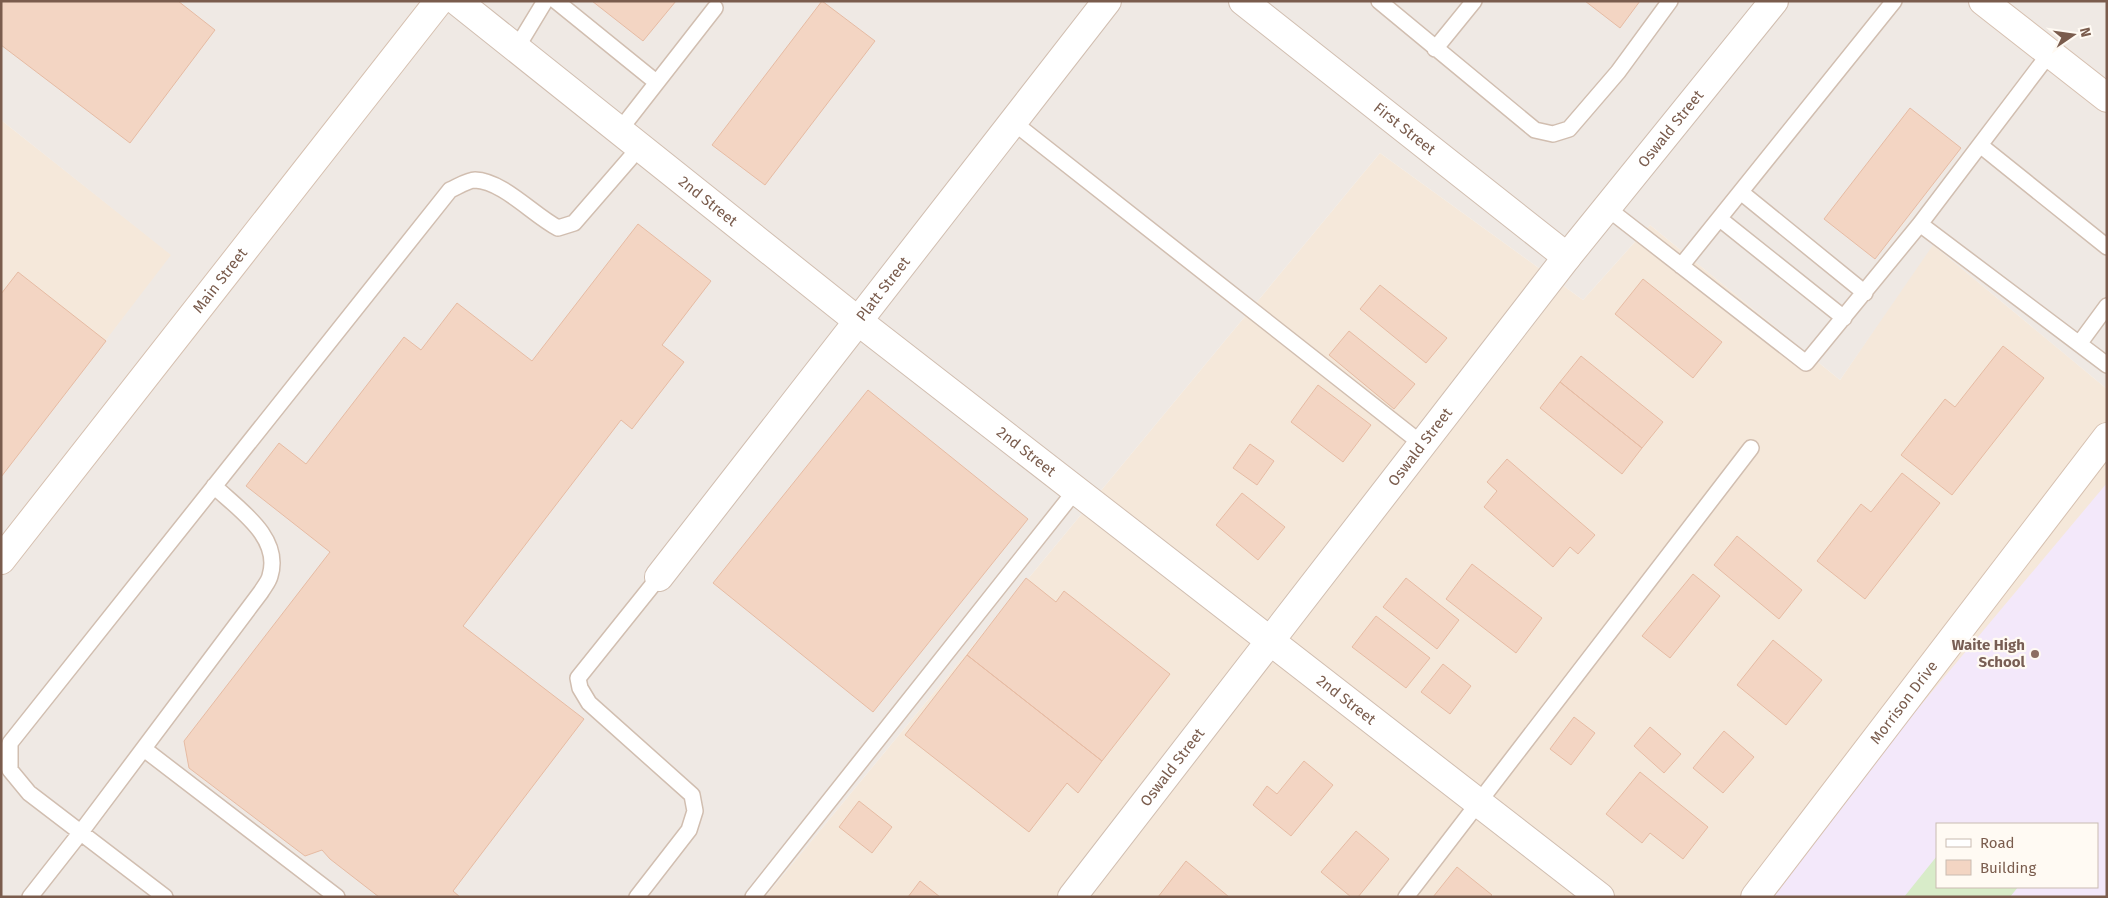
<svg xmlns="http://www.w3.org/2000/svg" width="2108" height="898" font-family="'Fira Sans',sans-serif">
  <style>
    .residential { fill: #f5e8da }
    .industrial { fill: #efe9e4 }
    .education { fill: #f3e8fa; fill-rule: evenodd }
    .green { fill: #d8ecc9 }
    .building { fill: #f3d5c3; stroke: #e6bba3 }
    .lines { fill: none; stroke-linecap: round; stroke-linejoin: round }
    .lane-casing { stroke: #d1beb0; stroke-width: 18 }
    .street-casing { stroke: #d1beb0; stroke-width: 30 }
    .secondary-casing { stroke: #d6c0b0; stroke-width: 30 }
    .lane { stroke: #fff; stroke-width: 15 }
    .street { stroke: #fff; stroke-width: 28 }
    .secondary { stroke: #fff; stroke-width: 28 }
    .education-dot { fill: #8d6e63; stroke: #fffaf3; stroke-width: 2 }
    .labels { text-anchor: middle; dominant-baseline: central; stroke-width: 4.5; stroke-linejoin: round; paint-order: stroke }
    .street-label { font-size: 15px; fill: #7a5c4d; stroke: #fffaf3 }
    .education-label { font-size: 15px; font-weight: bold; fill: #785e54; stroke: #fffaf3; text-anchor: end }
  </style>
  <rect width="100%" height="100%" fill="#fdf6ec"/>
  <path class="residential" d="M1 120 172 255 1 477Z
    M1380 153 1583 300 1650 225 1840 380 1932 244 2107 389V486L1782 897H765Z"/>
  <path class="industrial" d="M1 1H2107V389L1933 245 1840 380 1650 225 1583 300 1380 153 765 897H1V477L171 255 1 120Z"/>
  <path class="education" d="M2107 483V897H1760ZM1937 824H2097V887H1937Z"/>
  <path class="green" d="M1937 856V887H2018L2010 897H1904Z"/>
  <path class="building" d="M1 1H178L215 30 130 143 1 45Z
    M592 1H676L643 41Z
    M822 1 875 41 765 185 712 145Z
    M1585 1H1640L1620 28Z
    M1910 108 1961 148 1875 259 1824 219Z
    M638 224 711 281 662 345 684 362 632 429 621 420 463 626 584 719 453 891 460 897H379L330 859 322 850 305 856 189 768 184 741 330 552 246 486 279 443 306 464 404 337 421 350 457 303 532 361Z
    M18 272 106 341 1 477V294Z
    M1643 279 1722 342 1693 378 1615 314Z
    M1380 285 1447 338 1426 363 1360 309Z
    M1349 331 1415 384 1394 409 1329 355Z
    M2003 346 2044 378 1952 495 1901 455 1945 399 1955 407Z
    M1581 356 1663 422 1642 448 1560 382Z
    M1560 382 1642 448 1622 474 1540 408Z
    M1318 385 1371 425 1343 462 1291 422Z
    M868 390 1028 519 873 712 713 583Z
    M1250 444 1274 461 1257 485 1233 468Z
    M1507 459 1595 535 1578 554 1570 547 1553 567 1484 507 1497 491 1487 482Z
    M1902 473 1940 503 1865 599 1817 561 1861 504 1871 512Z
    M1242 493 1285 527 1258 560 1216 525Z
    M1737 536 1802 590 1779 619 1714 565Z
    M1472 564 1542 618 1516 653 1446 599Z
    M1693 574 1720 596 1670 658 1642 636Z
    M1026 578 1056 602 1064 591 1170 674 1102 761 967 655Z
    M1406 578 1459 620 1437 649 1383 607Z
    M1376 616 1430 658 1406 688 1352 647Z
    M1773 640 1822 680 1786 725 1737 685Z
    M967 655 1102 761 1078 793 1067 783 1029 832 905 735Z
    M1443 664 1471 686 1450 714 1421 692Z
    M1574 717 1595 733 1571 765 1550 749Z
    M1650 727 1681 754 1664 773 1634 746Z
    M1724 731 1754 757 1723 793 1693 768Z
    M1304 761 1333 785 1291 836 1253 805 1267 786 1277 794Z
    M1640 772 1708 827 1683 859 1650 833 1642 843 1606 814Z
    M859 801 892 827 872 853 839 827Z
    M1356 831 1389 859 1358 897H1351L1321 872Z
    M1186 861 1229 897H1158Z
    M1457 867 1492 895 1490 897H1433Z
    M920 881 940 897H908Z"/>
  <g class="lines">
    <defs>
      <path id="lane" d="M556 1 656 82
        M1379 1 1535 130 1553 134 1569 129 1618 72 1670 1
        M516 49 545 1
        M1435 49 1474 1
        M1013 122 1422 444
        M619 131 715 8
        M1980 145 2107 247
        M1742 193 1865 293
        M1607 208 1806 363 1920 224 2049 54
        M1720 219 1844 318
        M1920 224 2107 365
        M1681 266 1894 1
        M2079 344 2107 306
        M144 749 337 897
        M30 897 81 832 261 592C264 587 269 581 270 576 282 537 238 509 214 486
        M165 897 29 793 10 770V743L450 190C457 187 468 180 475 180 503 181 533 215 558 228L574 223 639 148
        M637 897 689 830 695 811 692 795 589 703 580 688 578 678 659 577
        M753 897 1075 491
        M1406 897 1751 448"/>
      <g id="street">
        <path id="s1" d="M457 1 858 321 1600 897"/>
        <path id="s2" d="M1243 1 1567 257"/>
        <path id="s3" d="M659 577 1107 1"/>
        <path id="s4" d="M1072 897 1567 257 1774 1"/>
      </g>
      <g id="secondary">
        <path d="M1983 1 2107 98"/>
        <path id="s5" d="M1 560 439 1"/>
        <path id="s6" d="M1755 897 2107 437"/>
      </g>
    </defs>
    <use href="#lane" class="lane-casing"/>
    <use href="#street" class="street-casing"/>
    <use href="#secondary" class="secondary-casing"/>
    <use href="#lane" class="lane"/>
    <use href="#street" class="street"/>
    <use href="#secondary" class="secondary"/>
  </g>
  <circle class="education-dot" cx="2035" cy="654" r="5"/>
  <g class="labels">
    <g class="street-label">
      <text stroke="none"><textPath href="#s2" startOffset="206">First Street</textPath></text>
      <text stroke="none"><textPath href="#s4" startOffset="974">Oswald Street</textPath></text>
      <text stroke="none"><textPath href="#s1" startOffset="321">2nd Street</textPath></text>
      <text stroke="none"><textPath href="#s5" startOffset="355">Main Street</textPath></text>
      <text stroke="none"><textPath href="#s3" startOffset="365">Platt Street</textPath></text>
      <text stroke="none"><textPath href="#s4" startOffset="569">Oswald Street</textPath></text>
      <text stroke="none"><textPath href="#s1" startOffset="726">2nd Street</textPath></text>
      <text stroke="none"><textPath href="#s1" startOffset="1131">2nd Street</textPath></text>
      <text stroke="none"><textPath href="#s6" startOffset="245">Morrison Drive</textPath></text>
      <text stroke="none"><textPath href="#s4" startOffset="164">Oswald Street</textPath></text>
    </g>
    <g class="education-label">
      <text x="2025" y="645">Waite High<tspan x="2025" dy="17">School</tspan></text>
    </g>
  </g>
  <rect width="2108" height="898" fill="none" stroke="#7a5c4d" stroke-width="5"/>
  <rect x="1936" y="823" width="162" height="65" fill="#fffaf3" stroke="#cabbb1"/>
  <rect x="1946" y="839" width="25" height="8" fill="#ffffff" stroke="#cabbb1"/>
  <text x="1980" y="848" font-size="15" fill="#7a5c4d">Road</text>
  <rect x="1946" y="860" width="25" height="15" fill="#f3d5c3" stroke="#cabbb1"/>
  <text x="1980" y="873" font-size="15" fill="#7a5c4d">Building</text>
  <g transform="translate(2073 35) rotate(77)" stroke="#fffaf3" stroke-width="4" paint-order="stroke">
  <path d="M0-4L9 19L0 12L-9 19Z" fill="#7a5c4d"/>
  <text y="-8" font-size="14" font-weight="bold" text-anchor="middle" fill="#7a5c4d">N</text>
  </g>
</svg>
